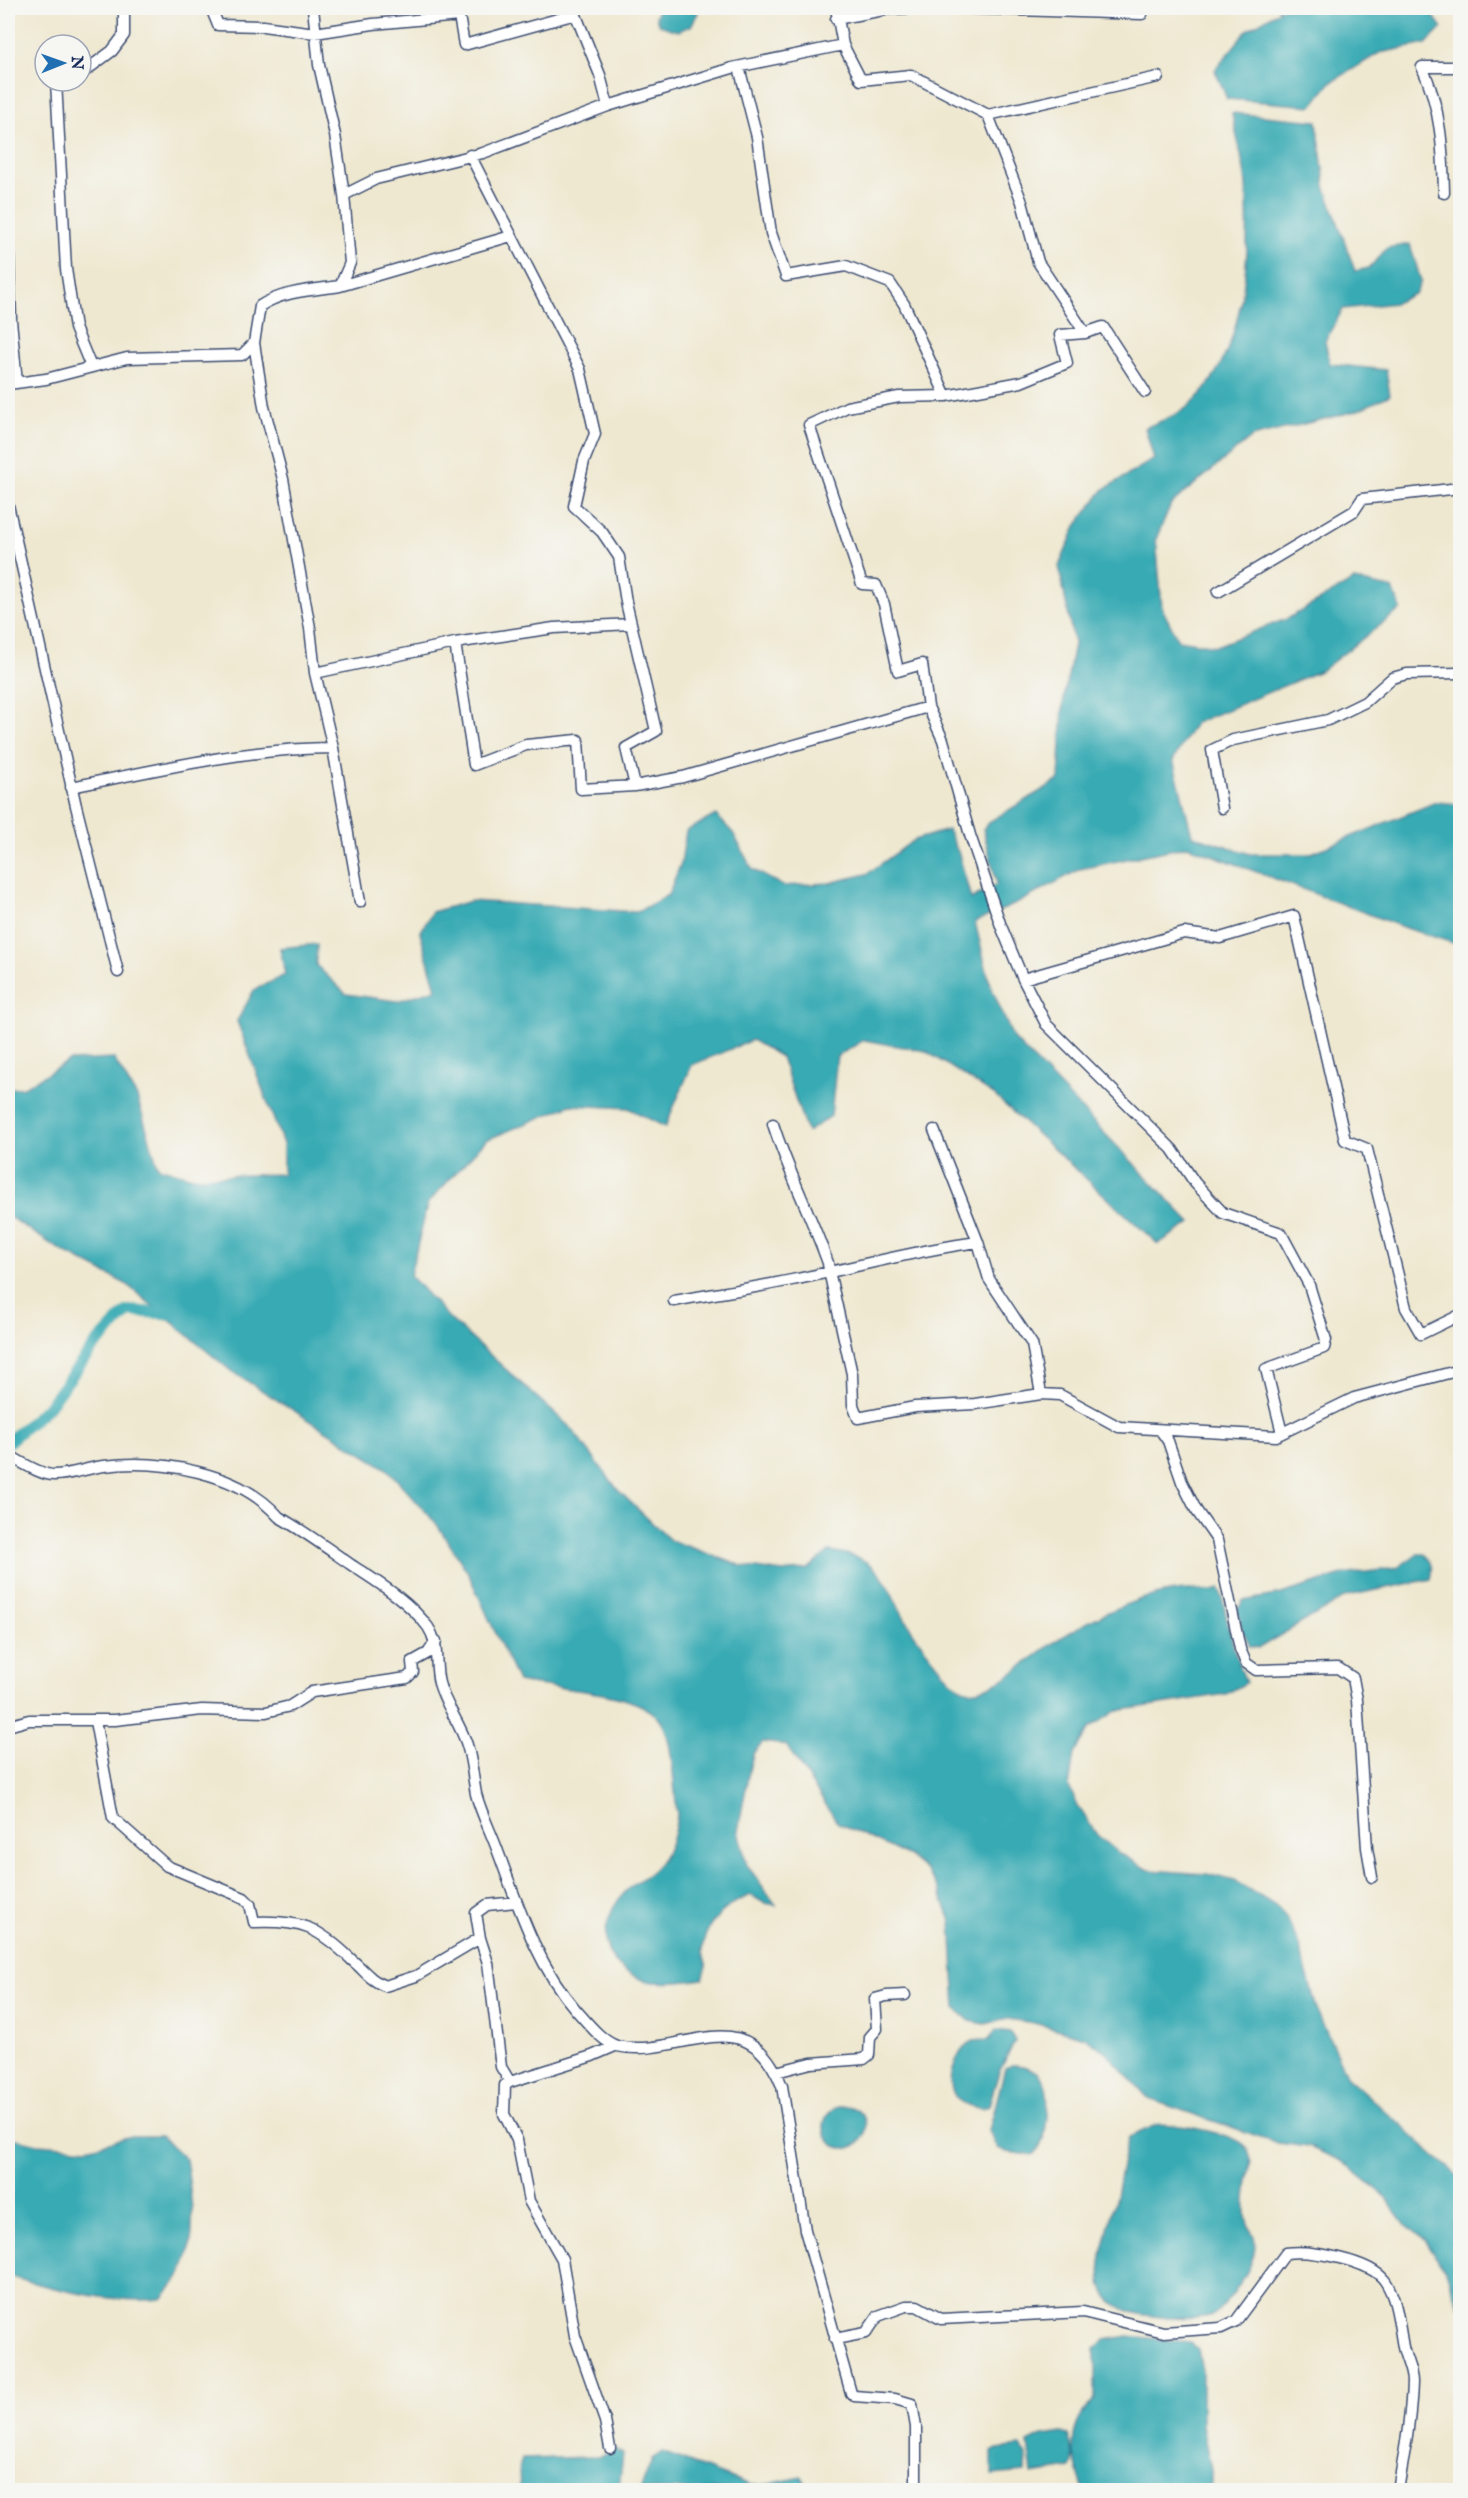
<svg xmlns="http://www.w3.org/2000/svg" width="1468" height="2498" font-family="'IM FELL English',serif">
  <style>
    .water { fill: #39aab4; stroke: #2a6c89; stroke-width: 1.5 }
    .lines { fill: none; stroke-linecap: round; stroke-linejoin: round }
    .canal { stroke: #39aab4; stroke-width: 12 }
    .street-casing { stroke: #3b4b6f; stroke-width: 13 }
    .street { stroke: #fff; stroke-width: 10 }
  </style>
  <rect width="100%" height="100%" fill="#f6f6f2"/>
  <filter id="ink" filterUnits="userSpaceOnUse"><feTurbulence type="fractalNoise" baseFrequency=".0167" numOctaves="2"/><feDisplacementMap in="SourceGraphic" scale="12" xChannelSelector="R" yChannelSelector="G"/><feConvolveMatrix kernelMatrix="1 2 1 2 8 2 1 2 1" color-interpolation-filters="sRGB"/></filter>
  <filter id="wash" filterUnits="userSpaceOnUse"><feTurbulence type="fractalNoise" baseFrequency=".008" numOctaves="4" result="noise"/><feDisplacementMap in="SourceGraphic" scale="24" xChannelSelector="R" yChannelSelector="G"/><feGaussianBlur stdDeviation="1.35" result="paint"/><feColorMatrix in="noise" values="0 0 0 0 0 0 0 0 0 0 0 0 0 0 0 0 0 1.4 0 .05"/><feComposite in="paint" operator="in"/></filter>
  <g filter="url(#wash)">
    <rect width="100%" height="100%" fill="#efe8d0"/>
    <path class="water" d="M658 8H697L698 13 691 26 678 31 659 25 656 17Z
      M1278 8H1428L1442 28 1426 44 1379 53 1330 83 1312 106 1227 99 1215 70 1247 30 1279 11Z
      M1232 113 1317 121 1325 186 1355 271 1369 268 1387 248 1410 244 1421 281 1416 293 1395 303 1343 309 1325 341 1330 364 1386 370 1390 395 1356 411 1252 437 1171 504 1156 539 1162 608 1178 640 1216 646 1289 618 1354 580 1393 589 1401 609 1322 670 1195 723 1173 760 1192 835 1250 854H1309L1436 802 1460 804V945L1408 929 1188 846 1080 869 1018 903 975 922 990 984 1013 1038 1191 1223 1158 1244 994 1095 926 1051 864 1040 837 1056 831 1116 807 1132 781 1057 752 1040 692 1065 665 1127 628 1108 571 1105 486 1140 428 1203 410 1275 450 1319 571 1428 618 1490 670 1540 742 1566 783 1572 808 1569 829 1551C883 1557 883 1581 907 1622 916 1639 930 1654 942 1670 948 1677 956 1688 966 1690 995 1695 1034 1654 1059 1639 1097 1615 1140 1594 1185 1590 1199 1589 1207 1594 1220 1589L1235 1653 1246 1683 1226 1694 1116 1711 1089 1729 1074 1754 1069 1787 1078 1806 1097 1835 1119 1853 1149 1870 1207 1874 1235 1881 1279 1908 1289 1922 1300 1948 1318 2013 1347 2077 1460 2178V2308L1447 2274 1426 2240 1407 2226 1383 2194 1340 2160 1309 2147 1278 2143 1149 2099 1107 2053 1085 2037 1034 2023 1008 2019 985 2024 970 2021 956 2009 951 1921 938 1888 927 1871 910 1857 838 1823 786 1745 763 1742 754 1752 750 1766 738 1831 747 1865 776 1905 764 1903 751 1895C723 1905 692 1934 707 1966L703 1979C671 1983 642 1989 617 1964 596 1943 607 1911 626 1891 634 1882 647 1877 655 1868 669 1854 675 1833 677 1814 674 1790 673 1747 664 1727 649 1689 554 1690 518 1682L467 1571 436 1523 387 1469 231 1371 126 1284 59 1249 8 1216V1089L24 1087 69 1061 114 1059 137 1097 158 1167 193 1177 283 1174V1144L237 1021 254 990 285 975 280 948 317 944 316 965 346 994 397 1001 436 989 420 933 432 912 471 901 637 912 668 895 681 863 686 831 716 815 733 833 752 869 783 886 829 883 867 874 914 840 948 830 959 854 971 899 997 884 983 829 992 820 1059 780 1063 703 1074 644 1059 566 1076 526 1103 490 1154 459 1145 428C1158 422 1175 416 1186 408 1246 360 1251 256 1246 185 1244 162 1236 137 1232 113Z
      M1417 1554H1424C1433 1562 1434 1568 1431 1579L1347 1596 1259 1648 1250 1646 1242 1630 1237 1610 1243 1601 1281 1594 1342 1575 1397 1568Z
      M996 2030 1010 2032 1015 2041 999 2072 989 2105C983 2110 978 2108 971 2106 964 2104 956 2101 953 2093 947 2079 957 2048 971 2042 976 2039 984 2041 989 2040Z
      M1012 2065C1024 2065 1037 2069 1044 2081 1051 2094 1048 2149 1032 2155L1006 2152 998 2149 989 2131 1005 2068Z
      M824 2127a21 21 0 1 1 42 0a21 21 0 1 1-42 0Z
      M1159 2124C1178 2125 1236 2132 1247 2149 1255 2160 1247 2177 1247 2190 1246 2201 1244 2216 1249 2226 1251 2232 1255 2237 1255 2243 1255 2269 1231 2298 1214 2315 1193 2320 1172 2319 1151 2316 1083 2307 1099 2268 1111 2217 1118 2191 1121 2163 1129 2137Z
      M131 2136H161L186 2159C191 2195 199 2239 182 2273 177 2282 168 2291 162 2299 111 2304 56 2289 8 2276V2137L38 2144 88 2148Z
      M1128 2336 1191 2342 1198 2350 1202 2370V2426L1211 2469V2484L1204 2490H1084C1071 2452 1065 2429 1095 2399V2349L1105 2340Z
      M1062 2433 1068 2435C1071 2445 1076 2459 1071 2468L1032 2474 1028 2443 1042 2436Z
      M1021 2446 1026 2455 1025 2472 992 2475V2452L997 2449Z
      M616 2449 623 2454 619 2490H520L519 2468 522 2459 598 2457Z
      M662 2452 750 2485H764L802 2477 810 2490H640L652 2459Z"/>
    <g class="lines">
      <path class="canal" d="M8 1442 47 1408 94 1346 128 1311 178 1314"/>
    </g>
  </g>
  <g filter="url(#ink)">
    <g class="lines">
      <defs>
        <path id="street" d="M211 8 218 25 263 26 315 33 373 24 459 16 464 45 576 14
          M313 8 319 65 335 135 344 195
          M573 8 600 75 608 106
          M951 8 1142 14
          M836 19 889 9 918 8
          M843 45 861 80 911 75 988 115 1158 77
          M739 67 757 137 771 233 786 276 846 266 890 283 904 304 946 396 1021 382 1067 363 1060 335 1085 333
          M81 74 112 51 124 35V8
          M56 81 66 269 75 328 91 367
          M988 115 1022 202 1038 262 1085 333 1103 327 1145 392
          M1444 193C1443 150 1441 107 1422 67H1460
          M8 230 11 320 17 383
          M340 286 511 236
          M254 343 264 407 283 479 310 628 315 673 455 643 474 765 526 745 578 740 581 789 635 786 626 748 656 731 626 602 619 557 602 532 574 506 584 461 595 434 580 369 470 155
          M8 384 46 379 127 358 242 355 254 343 260 306C283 291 313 290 340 286L350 263 344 195 376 179 483 153 608 106 732 68 843 45 836 8
          M946 396 899 397 847 407 809 425 862 584 876 585 884 604 898 671 922 664 928 707 943 740 970 835 1001 926 1023 979 1046 1024 1172 1149 1195 1183 1223 1213 1281 1233 1309 1285 1326 1340 1324 1348 1266 1369 1282 1433
          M8 505 76 806 118 972
          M1218 592 1354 511 1362 499 1460 488
          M455 643 554 628 631 624
          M333 748 360 902
          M635 786 683 777 928 707
          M71 787C157 770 246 748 333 748L315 673
          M1222 808 1212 750 1233 740 1328 720 1365 702 1392 678 1407 674 1460 673
          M1023 979 1184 933 1220 938 1294 916 1345 1140 1367 1149 1406 1308 1421 1334 1460 1315
          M934 1130 978 1242
          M674 1301C713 1294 753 1288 792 1280 854 1268 915 1250 978 1242L989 1279 1032 1344 1041 1394 975 1404 915 1407 858 1418 853 1405 852 1374 829 1271 828 1263C811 1216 788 1171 773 1124
          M1041 1394 1060 1395 1119 1427 1276 1436 1354 1398 1460 1370
          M1161 1431 1168 1441 1182 1482 1196 1510 1217 1540 1240 1649 1246 1663 1256 1670 1338 1668 1353 1678 1357 1700 1367 1848 1372 1877
          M8 1455C20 1461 40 1475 54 1475 70 1475 87 1468 104 1466 160 1459 240 1472 279 1517 304 1531 327 1548 350 1564 377 1582 408 1600 428 1627 440 1645 434 1663 439 1683 445 1705 460 1723 467 1745 472 1761 473 1778 476 1794 481 1813 490 1830 497 1849 518 1905 536 1964 576 2010 586 2021 602 2042 617 2046 681 2060 746 1995 782 2086L805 2230 851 2393 854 2396 895 2399 912 2404 916 2427V2490
          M95 1721 113 1818 167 1866 244 1898 250 1904 254 1922C302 1920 318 1927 353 1961 365 1971 370 1980 385 1986L416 1976 480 1938 488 1963 501 2067 510 2082 592 2056 615 2046
          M8 1726 29 1720H115L202 1710 266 1712 290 1706 312 1692 407 1678 413 1672 412 1662 428 1653 436 1641
          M480 1938 476 1913 487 1905 516 1902
          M776 2072 811 2063 864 2059 869 2055 870 2037 877 2029 875 1999 886 1996 905 1995
          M510 2082 505 2085 504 2114 517 2140 529 2201 562 2259 575 2336 605 2421 610 2448
          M835 2339 866 2333 878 2316 906 2306H917L941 2319 1083 2312 1164 2332 1221 2328 1236 2321 1286 2253C1310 2250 1370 2260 1385 2281 1397 2298 1399 2326 1403 2347 1405 2358 1412 2370 1412 2382 1411 2419 1404 2454 1398 2490"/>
      </defs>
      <use href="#street" class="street-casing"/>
      <use href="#street" class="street"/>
    </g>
  </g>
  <rect width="1468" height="2498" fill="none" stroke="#f6f6f2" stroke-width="30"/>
  <g transform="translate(63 63) rotate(89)"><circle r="28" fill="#f6f6f2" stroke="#9ea6b7" stroke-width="1.5"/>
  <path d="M0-4.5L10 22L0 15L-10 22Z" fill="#1f6fb2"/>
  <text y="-9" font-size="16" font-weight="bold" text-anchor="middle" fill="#1b2f5e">N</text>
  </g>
</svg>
